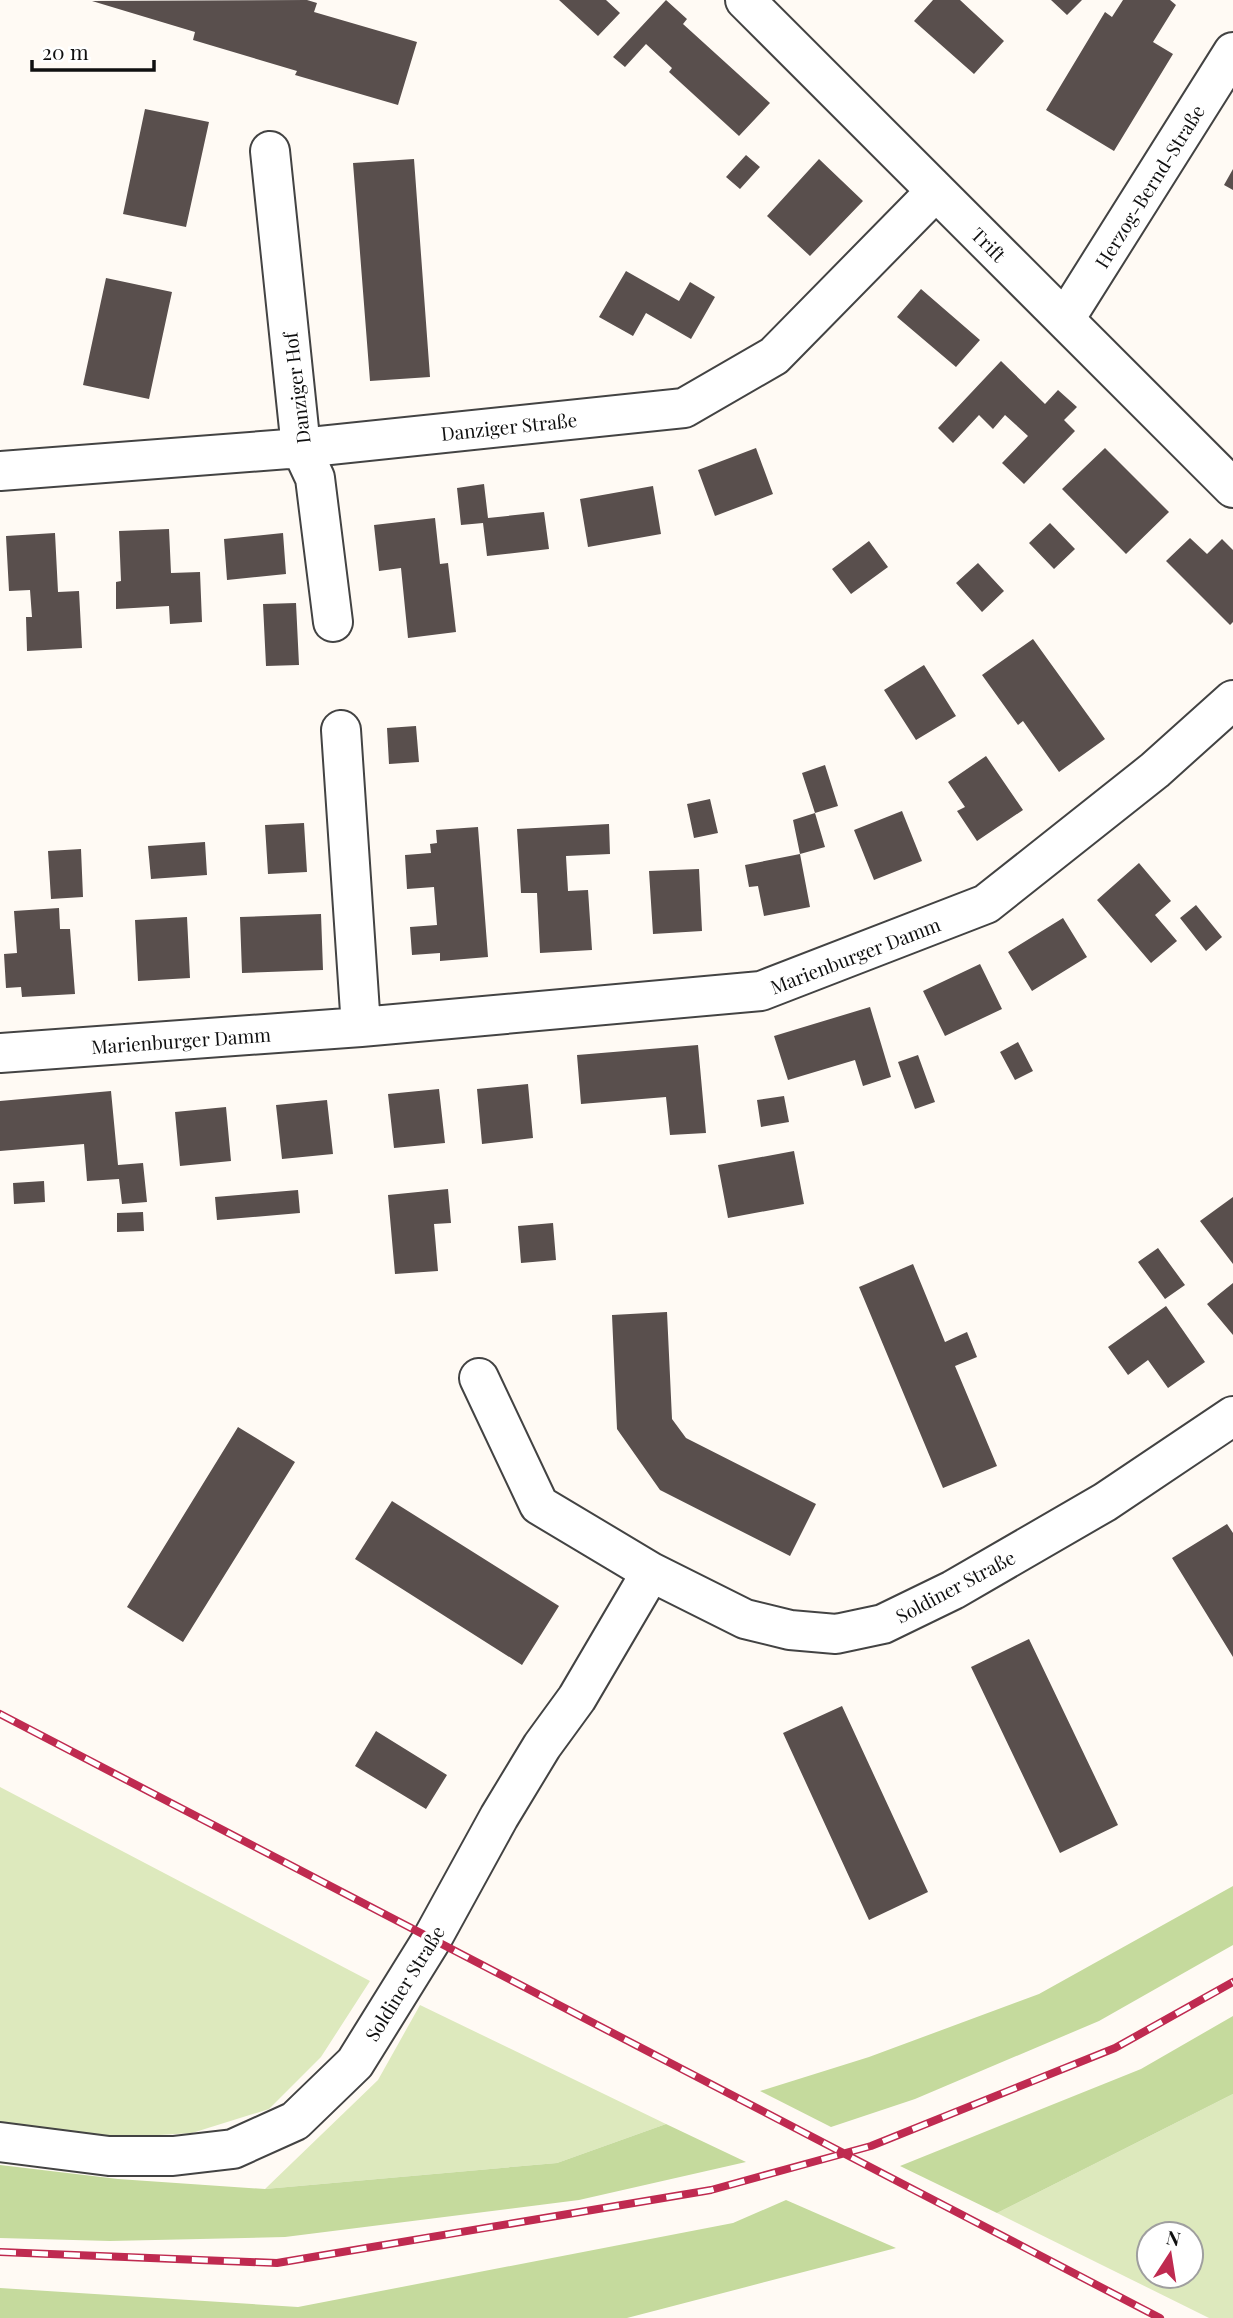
<svg xmlns="http://www.w3.org/2000/svg" width="1233" height="2318" font-family="'Playfair Display',serif">
  <style>
    .green { fill: #dde9bd; fill-rule: evenodd }
    .forest { fill: #c5da9d }
    .building { fill: #594f4d }
    .lines { fill: none; stroke-linecap: round; stroke-linejoin: round }
    .street-casing { stroke: #434343; stroke-width: 42 }
    .street { stroke: #fff; stroke-width: 38 }
    .rail-casing { stroke: #bf2a50; stroke-width: 8 }
    .rail { stroke: #fff; stroke-width: 5; stroke-dasharray: 16; stroke-linecap: butt }
    .labels { text-anchor: middle; dominant-baseline: central; stroke-width: 7; stroke-linejoin: round; paint-order: stroke }
    .street-label { font-size: 19px; fill: #101010; stroke: #fff }
  </style>
  <rect width="100%" height="100%" fill="#fffaf4"/>
  <path class="green" d="M0 1787 370 1981 321 2057 269 2109 192 2133 110 2138 0 2122Z
    M420 2005 666 2124 557 2163 265 2189 378 2080Z
    M1233 2094V2318H1209L997 2213ZM1149 2234H1191V2276H1149Z"/>
  <path class="forest" d="M1233 1886V1945L1099 2021 915 2099 831 2127 760 2091 869 2057 1039 1994Z
    M1233 2016V2094L997 2213 900 2166 1141 2069Z
    M666 2124 746 2162 579 2200 285 2237 110 2241 0 2238V2165L118 2179 265 2189 557 2163Z
    M786 2200 896 2248 627 2318H0V2288L298 2307 733 2223Z"/>
  <path class="building" d="M307 0 317 3 314 12 417 42 398 105 295 75 297 71 193 40 195 32 92 1Z
    M559 0H606L620 13 598 36Z
    M666 0 687 19 683 24 770 103 739 136 669 72 672 68 646 44 625 67 613 57Z
    M933 0H960L1004 41 974 74 914 21Z
    M1051 0H1082L1067 15Z
    M1123 0H1170L1176 5 1153 42 1173 54 1114 151 1046 110 1105 12 1112 17Z
    M145 109 209 122 186 227 123 214Z
    M746 155 760 167 740 189 726 177Z
    M414 159 430 377 370 381 353 163Z
    M819 159 863 201 810 256 767 216Z
    M1233 169V190L1224 185Z
    M626 271 679 301 690 282 715 297 691 339 646 313 633 336 599 317Z
    M106 278 172 292 149 399 83 385Z
    M921 289 980 340 956 367 897 317Z
    M1001 361 1045 404 1058 390 1077 407 1064 420 1075 431 1024 484 1002 463 1028 436 1005 415 993 429 979 415 953 443 938 428Z
    M756 448 773 494 715 516 698 470Z
    M1105 448 1169 512 1126 554 1062 489Z
    M484 484 488 518 544 512 549 549 487 556 483 523 461 525 457 488Z
    M653 486 661 534 588 547 580 499Z
    M435 518 440 564 448 563 456 632 408 638 401 568 379 571 374 525Z
    M1050 523 1075 549 1054 569 1029 543Z
    M169 529 171 573 200 572 202 622 170 624 169 606 116 609V582L121 581 119 531Z
    M55 533 58 592 79 591 82 648 27 651 26 617H32L30 590 9 591 6 536Z
    M283 533 286 574 227 580 224 539Z
    M1190 538 1207 554 1222 539 1233 550V622L1230 625 1166 561Z
    M869 541 888 567 851 594 832 569Z
    M978 563 1004 591 982 612 956 583Z
    M296 603 299 665 266 666 263 604Z
    M1033 639 1105 739 1059 772 1023 721 1018 725 982 675Z
    M924 665 956 716 916 740 884 690Z
    M416 726 419 762 389 764 387 728Z
    M986 756 1023 810 977 841 957 811 965 807 948 782Z
    M825 765 838 806 815 813 825 847 800 854 793 820 815 813 802 773Z
    M710 799 718 833 694 838 687 804Z
    M902 811 922 861 874 880 854 830Z
    M304 823 307 872 268 874 265 825Z
    M609 824 610 854 566 856 568 891 588 890 592 950 540 953 537 893H521L517 829Z
    M478 827 488 957 440 961V953L412 955 410 927 437 925 434 887 407 889 405 855 431 853 430 844 437 843 436 830Z
    M205 842 207 875 151 879 148 846Z
    M81 849 83 897 51 899 48 851Z
    M800 854 810 907 764 916 758 886 749 887 745 865Z
    M1139 863 1171 901 1155 915 1177 941 1151 963 1097 900Z
    M699 869 702 931 653 934 649 871Z
    M1196 905 1222 937 1206 951 1180 918Z
    M59 908 60 929H70L75 994 22 997 21 987 6 988 4 954 17 953 14 911Z
    M321 914 323 970 242 973 240 917Z
    M187 917 190 978 138 981 135 920Z
    M1063 918 1087 957 1032 991 1008 952Z
    M980 964 1002 1009 945 1036 923 991Z
    M870 1007 891 1077 863 1086 855 1060 788 1080 774 1036Z
    M1018 1042 1033 1071 1015 1080 1000 1052Z
    M698 1045 706 1133 670 1135 666 1097 581 1104 577 1055Z
    M918 1055 935 1102 915 1109 898 1062Z
    M528 1084 533 1138 482 1144 477 1089Z
    M439 1089 445 1143 394 1148 388 1094Z
    M111 1091 118 1165 143 1163 147 1202 122 1204 119 1179 87 1181 84 1144 0 1151V1101Z
    M784 1096 789 1122 761 1127 757 1100Z
    M327 1100 333 1154 282 1159 276 1105Z
    M226 1107 231 1161 180 1166 175 1112Z
    M794 1151 804 1204 728 1218 718 1165Z
    M44 1181 45 1202 14 1204 13 1183Z
    M448 1189 451 1223 434 1224 438 1271 395 1274 388 1195Z
    M298 1190 300 1213 217 1220 215 1197Z
    M1233 1197V1264L1200 1221Z
    M143 1212 144 1231 117 1232V1213Z
    M553 1223 556 1260 521 1263 518 1226Z
    M1158 1248 1185 1285 1165 1299 1138 1262Z
    M913 1264 945 1342 967 1332 977 1357 955 1366 997 1466 943 1488 859 1287Z
    M1233 1283V1335L1207 1304Z
    M1166 1306 1205 1362 1168 1388 1148 1360 1128 1375 1108 1347Z
    M667 1312 672 1419 686 1438 816 1504 790 1556 660 1490 617 1429 612 1315Z
    M238 1427 295 1462 183 1642 127 1607Z
    M392 1501 559 1606 522 1665 355 1559Z
    M1227 1524 1233 1533V1657L1172 1558Z
    M1029 1639 1118 1825 1060 1853 971 1667Z
    M842 1706 928 1892 869 1920 783 1733Z
    M376 1731 447 1775 426 1809 355 1766Z"/>
  <g class="lines">
    <defs>
      <path id="street" d="M745 0 1233 488
        M270 151 301 448 315 478 333 622
        M1065 319 1233 52
        M0 471 301 448 684 408 774 356 936 191
        M341 730 361 1027
        M0 1053 361 1027 761 991 986 904 1155 770 1233 700
        M479 1378 539 1505 651 1572 745 1619 790 1630 836 1634 883 1624 953 1590 1105 1502 1233 1416
        M0 2142 109 2156H173L233 2149 295 2121 355 2063 432 1939 499 1817 542 1746 577 1698 651 1572"/>
    </defs>
    <use href="#street" class="street-casing"/>
    <use href="#street" class="street"/>
    <defs>
      <path id="rail" d="M0 1714 1160 2318
        M0 2252 277 2263 711 2190 871 2146 1115 2048 1233 1982"/>
    </defs>
    <use href="#rail" class="rail-casing"/>
    <use href="#rail" class="rail"/>
  </g>
  <g class="labels">
    <g class="street-label">
      <text transform="translate(1149 186) rotate(-58)">Herzog-Bernd-Straße</text>
      <text transform="translate(989 244) rotate(45)">Trift</text>
      <text transform="translate(296 388) rotate(-97)">Danziger Hof</text>
      <text transform="translate(509 426) rotate(-6)">Danziger Straße</text>
      <text transform="translate(855 955) rotate(-21)">Marienburger Damm</text>
      <text transform="translate(181 1040) rotate(-4)">Marienburger Damm</text>
      <text transform="translate(955 1586) rotate(-28)">Soldiner Straße</text>
      <text transform="translate(404 1983) rotate(-58)">Soldiner Straße</text>
    </g>
  </g>
  <g transform="translate(1170 2255) rotate(12)"><circle r="33" fill="#ffffff" stroke="#9f9f9f" stroke-width="2"/>
  <path d="M0-5L12 26L0 18L-12 26Z" fill="#bf2a50"/>
  <text y="-10" font-size="19" font-weight="bold" text-anchor="middle" fill="#101010">N</text>
  </g>
  <path d="M32 60v10h122v-10" fill="none" stroke="#101010" stroke-width="3.5"/>
  <text x="42" y="60" font-size="21" fill="#101010" stroke="#ffffff" stroke-width="5" paint-order="stroke">20 m</text>
</svg>
